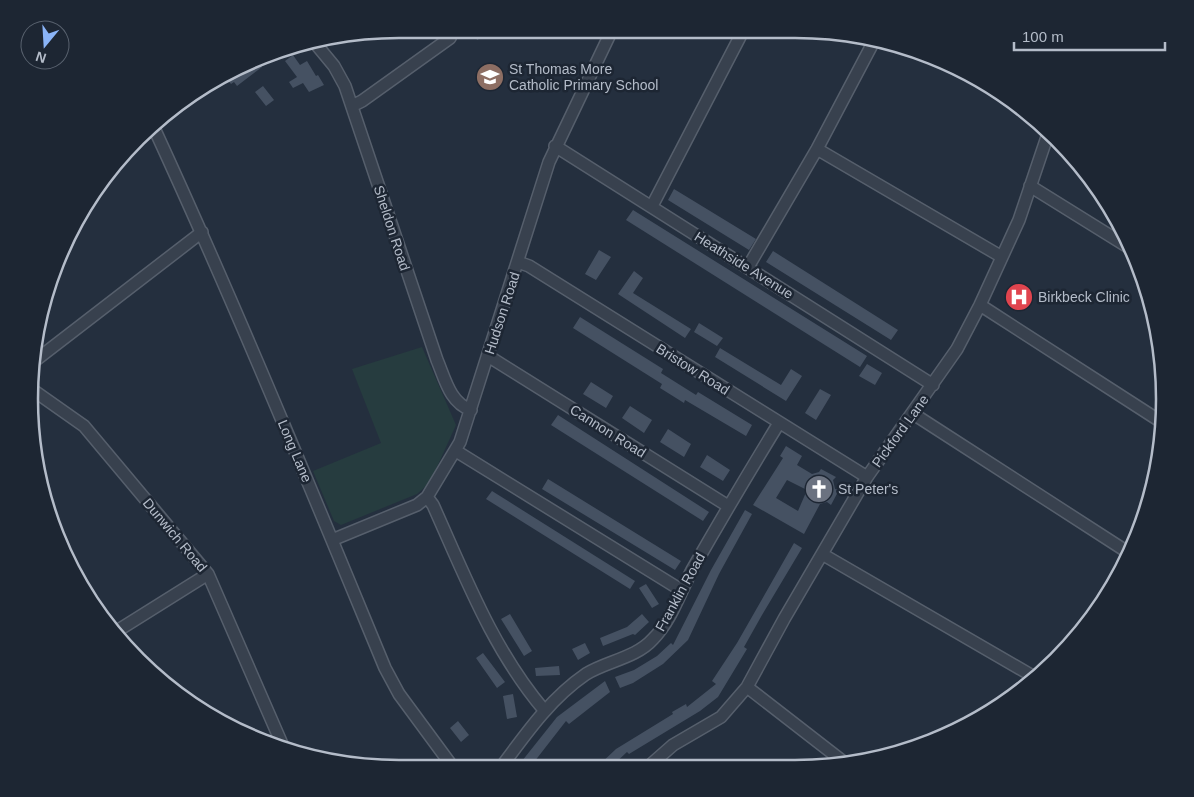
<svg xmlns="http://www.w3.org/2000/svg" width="1194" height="797" font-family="Arial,sans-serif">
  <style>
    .green { fill: #263c3f }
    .building { fill: #455162; fill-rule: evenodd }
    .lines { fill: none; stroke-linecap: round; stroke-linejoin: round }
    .minor-casing { stroke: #565f6c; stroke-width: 14 }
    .minor { stroke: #38414e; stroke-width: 11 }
    .labels { text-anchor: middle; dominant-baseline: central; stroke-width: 5; stroke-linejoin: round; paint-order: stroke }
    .poi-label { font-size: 14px; fill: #b4bcc9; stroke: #1d2633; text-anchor: start }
    .street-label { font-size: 14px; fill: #b4bcc9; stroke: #1d2633 }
    .rim { fill: none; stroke: #b4bcc9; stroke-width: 2.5 }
  </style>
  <rect width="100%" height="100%" fill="#242f3e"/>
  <path class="green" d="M422 347 456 425 432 478 425 487 417 494 341 525 334 521 313 471 381 443 352 369Z"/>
  <path class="building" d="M461 29H483L478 40 461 31Z
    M293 55 300 65 307 61 316 76 318 75 324 85 309 92 303 83 293 88 289 82 297 77 285 61Z
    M257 60 262 67 237 86 234 82 231 84 224 76Z
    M263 86 274 100 266 106 255 92Z
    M674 189 756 239 749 250 668 200Z
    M633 210 867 356 860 367 626 220Z
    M599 250 611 257 596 280 585 274Z
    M773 251 898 330 891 340 766 262Z
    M634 271 643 278 633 293 691 329 685 338 618 294Z
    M580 317 663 369 661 373 696 395 698 392 752 425 746 436 685 400 684 403 660 388 662 384 573 328Z
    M699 323 723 338 717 346 694 332Z
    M720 348 781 385 791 369 802 376 786 401 715 357Z
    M867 364 882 373 875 385 859 376Z
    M591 382 613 396 606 408 583 394Z
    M820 389 831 395 816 420 805 413Z
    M630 406 652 420 644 433 622 418Z
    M558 415 709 512 703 521 551 425Z
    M668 429 691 444 684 457 660 442Z
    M786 446 802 456 797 465 812 474 819 472 821 469 836 477 833 480 835 489 839 490 831 505 827 502 820 504 804 534 753 505 783 458 780 456ZM787 480 807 490 798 511 776 498Z
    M707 455 730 470 723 481 700 467Z
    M548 479 681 561 675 570 542 489Z
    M492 491 635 581 630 589 486 499Z
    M745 510 752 514 719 574 688 640 663 664 633 683 620 688 615 677 634 670 657 656 671 643 673 645 711 570Z
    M794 543 802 548 762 615 744 647 747 649 718 697 700 711 629 754 627 752 612 766H598L616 749 673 714 672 712 686 704 687 707 716 684 712 681 737 643Z
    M646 584 659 604 652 608 639 588Z
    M510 614 532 651 524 656 501 619Z
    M642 614 649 622 635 635 633 634 603 646 600 638 627 627Z
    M585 643 590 653 578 660 572 649Z
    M483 653 505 682 497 688 476 658Z
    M559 666 560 675 536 676 535 668Z
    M605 681 610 692 569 724 566 721 531 766H518L557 717Z
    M513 694 517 717 507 719 503 696Z
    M458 721 469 735 461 742 450 728Z"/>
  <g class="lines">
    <defs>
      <path id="minor" d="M315 43 334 66 345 86 437 360C445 379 450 403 471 410
        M352 106 362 101 450 38 454 29
        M154 128C236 306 310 487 385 668L399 694 452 766
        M555 146 933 385
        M817 149 1002 257
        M1030 186 1133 250
        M652 206 743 31
        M518 262 529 266 867 477
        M748 267 817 149 874 41
        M980 305 1163 423
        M488 356 728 506
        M32 363 202 232
        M30 388 84 426 208 574 282 744
        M912 413 1129 553
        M456 451 681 590
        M427 497 433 505C465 576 493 650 544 710
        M332 540 417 505 427 497 460 442 549 162 612 30
        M822 554 1036 678
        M117 631 208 574
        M747 687 845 763
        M502 766C527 732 551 698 586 674 607 661 636 658 653 639 671 621 680 593 692 570 720 521 749 472 779 423
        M648 767 673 745 721 717 747 687 784 619 867 477 957 349 980 305 1019 220 1049 131"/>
    </defs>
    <use href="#minor" class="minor-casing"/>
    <use href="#minor" class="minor"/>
  </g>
  <defs>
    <symbol id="school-disc" viewBox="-11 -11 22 22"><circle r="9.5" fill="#8d6e63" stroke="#1d2633"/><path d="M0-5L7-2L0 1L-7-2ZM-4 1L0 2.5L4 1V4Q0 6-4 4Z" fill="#fff"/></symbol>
    <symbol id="hospital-disc" viewBox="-11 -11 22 22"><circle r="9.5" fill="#e0444e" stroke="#1d2633"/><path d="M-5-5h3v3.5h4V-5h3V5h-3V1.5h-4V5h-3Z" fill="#fff"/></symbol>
    <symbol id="church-disc" viewBox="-11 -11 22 22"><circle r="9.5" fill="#6b7280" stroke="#1d2633"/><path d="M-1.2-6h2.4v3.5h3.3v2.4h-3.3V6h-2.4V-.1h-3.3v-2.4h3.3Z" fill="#fff"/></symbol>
  </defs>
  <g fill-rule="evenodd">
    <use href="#school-disc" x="474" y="61" width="32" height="32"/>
    <use href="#hospital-disc" x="1003" y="281" width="32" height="32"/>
    <use href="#church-disc" x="803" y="473" width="32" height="32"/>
  </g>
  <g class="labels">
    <g class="poi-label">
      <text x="509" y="69">St Thomas More<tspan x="509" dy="16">Catholic Primary School</tspan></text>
      <text x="1038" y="297">Birkbeck Clinic</text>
      <text x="838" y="489">St Peter's</text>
    </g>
    <g class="street-label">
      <text transform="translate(392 228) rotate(72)">Sheldon Road</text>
      <text transform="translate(744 265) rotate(32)">Heathside Avenue</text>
      <text transform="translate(502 313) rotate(-72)">Hudson Road</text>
      <text transform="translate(693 369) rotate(32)">Bristow Road</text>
      <text transform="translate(608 431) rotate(32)">Cannon Road</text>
      <text transform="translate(900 431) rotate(-54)">Pickford Lane</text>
      <text transform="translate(295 451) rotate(67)">Long Lane</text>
      <text transform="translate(175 535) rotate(50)">Dunwich Road</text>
      <text transform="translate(680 592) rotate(-61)">Franklin Road</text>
    </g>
  </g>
  <path d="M0 0H1194V797H0ZM399 38H795A361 361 0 0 1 1156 399V399A361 361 0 0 1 795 760H399A361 361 0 0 1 38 399V399A361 361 0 0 1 399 38Z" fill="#1d2633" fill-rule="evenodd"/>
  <path class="rim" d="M399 38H795A361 361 0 0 1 1156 399V399A361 361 0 0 1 795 760H399A361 361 0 0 1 38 399V399A361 361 0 0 1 399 38Z"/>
  <g transform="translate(45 45) rotate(198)"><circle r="24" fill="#1d2633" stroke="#59626f"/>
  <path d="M0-4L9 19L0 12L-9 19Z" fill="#8ab4f8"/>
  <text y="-8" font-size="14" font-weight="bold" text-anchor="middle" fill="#b4bcc9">N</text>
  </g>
  <path d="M1014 42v8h151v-8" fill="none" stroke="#b4bcc9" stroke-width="2.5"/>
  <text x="1022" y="42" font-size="15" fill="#b4bcc9" stroke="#1d2633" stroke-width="4" paint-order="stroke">100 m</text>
</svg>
